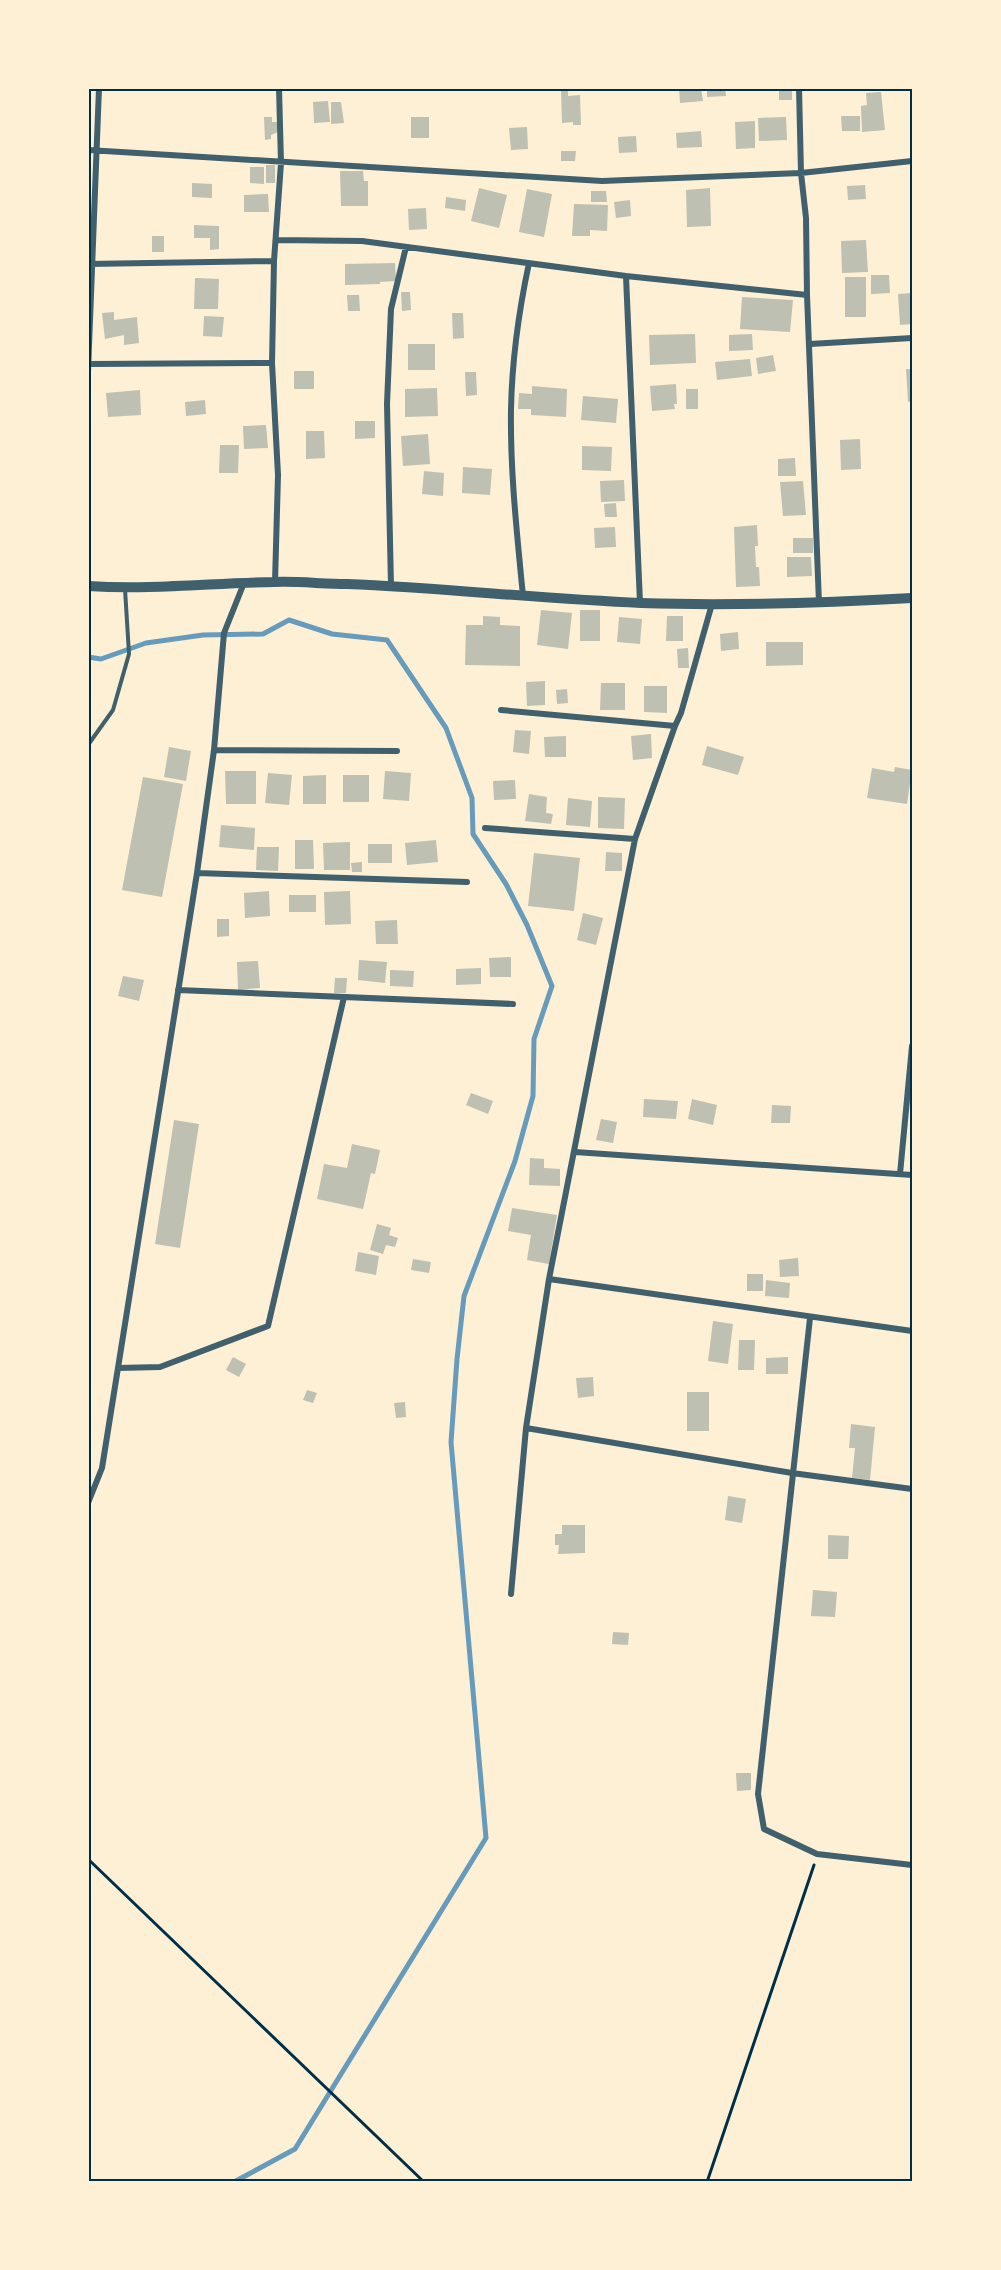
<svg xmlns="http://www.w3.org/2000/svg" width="1001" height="2270" font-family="'Noto Serif',serif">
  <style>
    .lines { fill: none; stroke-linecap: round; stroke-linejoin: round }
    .stream { stroke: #669bbc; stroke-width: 5 }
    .building { fill: #bec0b2 }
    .path { stroke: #003049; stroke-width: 3 }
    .service { stroke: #3f606c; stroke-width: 4 }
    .minor { stroke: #3f606c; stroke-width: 6 }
    .tertiary { stroke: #3f606c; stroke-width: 10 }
    .neatline { fill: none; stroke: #003049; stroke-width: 2 }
  </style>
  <rect width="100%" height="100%" fill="#fdf0d5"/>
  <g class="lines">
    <path class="stream" d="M88 657 101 659 146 643 203 635 263 634 289 620 332 634 387 640 446 728 472 798 473 834 506 884 527 925 552 986 534 1039 533 1096 515 1161 464 1296 457 1359 451 1442 486 1838 295 2149 234 2182"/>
  </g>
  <path class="building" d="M679 88H701L703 101 680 103Z
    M707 88H725L726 96 707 97Z
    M779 88H792V100H779Z
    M568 90V96L580 95 581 125H573V122L562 123 561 91Z
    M881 92 885 130 862 132 861 106 867 105 866 93Z
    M328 101 330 122 314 123 313 102Z
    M331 102H341L344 123 331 124Z
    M841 116H860V131H842Z
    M264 117H272V122H277L278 132 271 135V139L265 140Z
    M411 117H429V138H411Z
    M786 117 787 140 759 141 758 118Z
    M755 121V148L736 149 735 122Z
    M527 127 528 149 511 150 509 128Z
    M701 131 702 147 677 148 676 133Z
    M636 136 637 152 619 153 618 137Z
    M561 151H576L575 161H561Z
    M266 165H275V183H266Z
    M250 167H264V184L250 183Z
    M340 171H363L364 181H368V206H341Z
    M192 183 212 184V198L192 197Z
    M865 185 866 199 848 200 847 186Z
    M479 188 507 195 499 228 471 221Z
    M710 188 711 226 687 227 686 190Z
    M527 189 552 194 544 237 519 232Z
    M591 191H606L607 202H591Z
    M268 194 269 212H244V195Z
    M446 197 466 200 465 211 445 208Z
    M630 200 631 216 616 218 614 202Z
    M574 204 608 205 607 231 590 230V236H572Z
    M426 208 427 229 409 230 408 209Z
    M194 225 219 226V249L210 250V238H194Z
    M152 236H164V252H152Z
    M866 240 868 272 842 273 841 241Z
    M395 263 396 281 380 282V284L345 285V264Z
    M871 275H889L890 293 871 294Z
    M845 277H866V317H845Z
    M195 278 219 279 218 309H194Z
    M401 292H410L411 310 402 311Z
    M912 293V324L900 325 898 294Z
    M347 295H359L360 311H348Z
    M742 297 793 300 790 332 740 329Z
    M114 312V320L137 317 139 343 124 345V335L105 339 102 313Z
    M452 313H463L464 338 453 339Z
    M204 316 224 317 222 337 203 336Z
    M695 334 696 363 650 365 649 335Z
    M752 334 753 350 729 351V335Z
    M408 344H435V370H408Z
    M773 355 776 371 758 374 756 358Z
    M750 359 752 376 717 380 715 362Z
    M906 369H912V401L908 402Z
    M294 371H314V389H294Z
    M465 372H476L477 395 466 396Z
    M676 384 677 404H674L675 409 652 411 650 386Z
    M532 386 567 389 566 417 531 415V409H518L519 393 532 394Z
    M437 388 438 416 405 417V389Z
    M686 389H698V409H686Z
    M140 390 141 415 108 417 106 393Z
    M583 396 618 399 616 423 581 420Z
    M205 400 206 414 186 416 185 402Z
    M355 421H375V438L355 439Z
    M266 425 268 448 244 449 243 426Z
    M306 431H324L325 458 306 459Z
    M428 434 430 464 403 466 401 436Z
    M860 439 861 469 841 470 840 440Z
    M220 445H239L238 473H219Z
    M582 446 612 447 611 471 582 470Z
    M795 458 796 476H778V459Z
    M463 467 492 469 490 495 462 493Z
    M424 471 444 473 443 496 422 494Z
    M624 480 625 501 601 502 600 481Z
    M803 481 806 515 783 516 780 482Z
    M616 503 617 517H605L604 504Z
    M757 525 758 546H755L756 567H759L760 586 736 587 734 527Z
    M615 527 616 547 595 548 594 528Z
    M793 538H813V553H793Z
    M787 557H811L812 576 787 577Z
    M541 610 572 613 568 649 537 645Z
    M580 610H600V641H580Z
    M483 616 500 617V625L520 626V666L465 665 466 625H483Z
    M667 616H683V641H666Z
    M619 617 642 619 640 644 617 642Z
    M738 632 739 649 721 651 720 634Z
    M766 642H803V665L766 666Z
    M688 648 689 668H678L677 649Z
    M545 681V705L527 706 526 682Z
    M601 683H625V710H600Z
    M644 686H667V713L644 712Z
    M567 689 568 703 557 704 556 690Z
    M515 730 531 731 529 754 513 752Z
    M651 734 652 758 633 760 631 736Z
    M566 736V757H545L544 737Z
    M707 746 744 757 738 775 702 765Z
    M169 747 191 751 186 781 164 777Z
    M895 767 912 770 907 804 867 798 872 768 894 772Z
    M225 771H256V804H226Z
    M385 771 411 773 409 801 383 799Z
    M268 773 292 775 289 805 265 803Z
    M326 775V804H303V776Z
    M343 775H369V802H343Z
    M143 777 183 784 162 897 122 890Z
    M515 780 516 799 494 800 493 781Z
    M529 794 547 797 546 813 553 814 551 824 525 821Z
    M598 797 625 798 624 829 598 828Z
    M568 798 592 801 590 827 566 825Z
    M221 825 255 828 254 850 219 847Z
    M295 840H313L314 869H295Z
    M436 840 438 862 407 865 405 843Z
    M350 842V870H324L323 843Z
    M368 844H392V863H368Z
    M257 847H279L278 871 256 870Z
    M606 852 622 853V871H605Z
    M534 853 580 858 574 911 528 906Z
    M362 862V872H352L351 863Z
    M269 891 270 916 245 918 244 893Z
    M350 891 351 924 325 925 324 892Z
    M289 895H316V912H289Z
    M583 913 603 918 596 945 577 940Z
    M217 919H229V936L217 937Z
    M397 920 398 944H376L375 921Z
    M511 957V977H490L489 958Z
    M359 960 387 962 385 983 358 980Z
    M258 961 260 988 238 990 237 962Z
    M481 968V984L456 985V969Z
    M390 970 414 971 413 987 390 986Z
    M123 976 144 980 139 1001 118 996Z
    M335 978H347L346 993H334Z
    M471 1093 493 1101 488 1114 466 1105Z
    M644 1099 678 1101 676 1119 643 1117Z
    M692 1099 717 1105 713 1125 688 1119Z
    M772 1105 791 1106 790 1123H771Z
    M601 1119 617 1122 613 1143 596 1140Z
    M174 1120 199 1124 180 1248 155 1244Z
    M352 1144 380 1150 375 1174 371 1173 363 1209 317 1199 324 1164 347 1168Z
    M530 1158 544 1159V1168L560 1169V1186L529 1185Z
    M512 1208 557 1215 549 1264 527 1260 531 1235 508 1231Z
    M377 1224 391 1228 389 1235 398 1238 395 1247 386 1245 383 1254 370 1250Z
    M358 1252 379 1256 376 1275 355 1271Z
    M798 1258 799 1276 780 1277 779 1260Z
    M413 1259 431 1262 429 1273 411 1270Z
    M747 1274H763V1291H747Z
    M766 1280 790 1283 789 1298 765 1296Z
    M713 1321 733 1324 728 1364 708 1361Z
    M739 1340H755L754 1370H738Z
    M233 1357 246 1364 239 1377 226 1370Z
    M788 1357V1374H766V1358Z
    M593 1377 594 1396 578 1398 576 1378Z
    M307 1390 317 1393 313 1403 303 1400Z
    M687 1392H709V1431H687Z
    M405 1402 406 1417 396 1418 394 1403Z
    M851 1424 875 1427 870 1480 852 1478 855 1448H849Z
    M728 1496 746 1499 742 1523 725 1520Z
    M562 1525H585V1553L558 1554 559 1545H555V1534H562Z
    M828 1535 849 1536 848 1559H828Z
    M813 1590 837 1592 835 1617 811 1616Z
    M613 1632 629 1633 628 1645 612 1644Z
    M736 1773H751V1790L737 1791Z"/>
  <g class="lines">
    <path class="path" d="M88 1859 424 2182
      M707 2182 814 1865"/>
    <path class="service" d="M88 745 113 710 129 654 125 589"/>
    <path class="minor" d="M799 88 801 173 806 218 807 295 819 603
      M88 150 602 181 801 173 912 161
      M276 240 362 241 626 276 807 295
      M88 264 274 261
      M626 276 640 603
      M810 344 912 338
      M89 364 272 363
      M88 372 99 88
      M275 582 278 475 272 363 274 261 281 163 279 88
      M391 586 387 404 391 309 406 247
      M523 596C517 534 510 471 511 409 512 360 519 310 529 263
      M501 710 675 726
      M214 750 397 751
      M485 828 635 839
      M197 873 467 882
      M178 990 513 1004
      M575 1152 912 1175
      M900 1174 912 1046
      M549 1279 912 1331
      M810 1318 758 1794 764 1829 817 1854 912 1865
      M118 1368 160 1367 268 1326 344 997
      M526 1428 792 1473 912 1489
      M88 1503 102 1468 197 873 214 750 224 633 244 583
      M511 1594 526 1428 549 1279 635 839 675 726 681 713 712 604"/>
    <path class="tertiary" d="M88 586C151 590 212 583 274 582 298 581 323 584 347 584 445 588 542 599 641 603 731 606 822 603 912 598"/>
  </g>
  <rect width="1001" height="2270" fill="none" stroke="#fdf0d5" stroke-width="180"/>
  <rect x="90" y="90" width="821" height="2090" class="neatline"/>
</svg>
